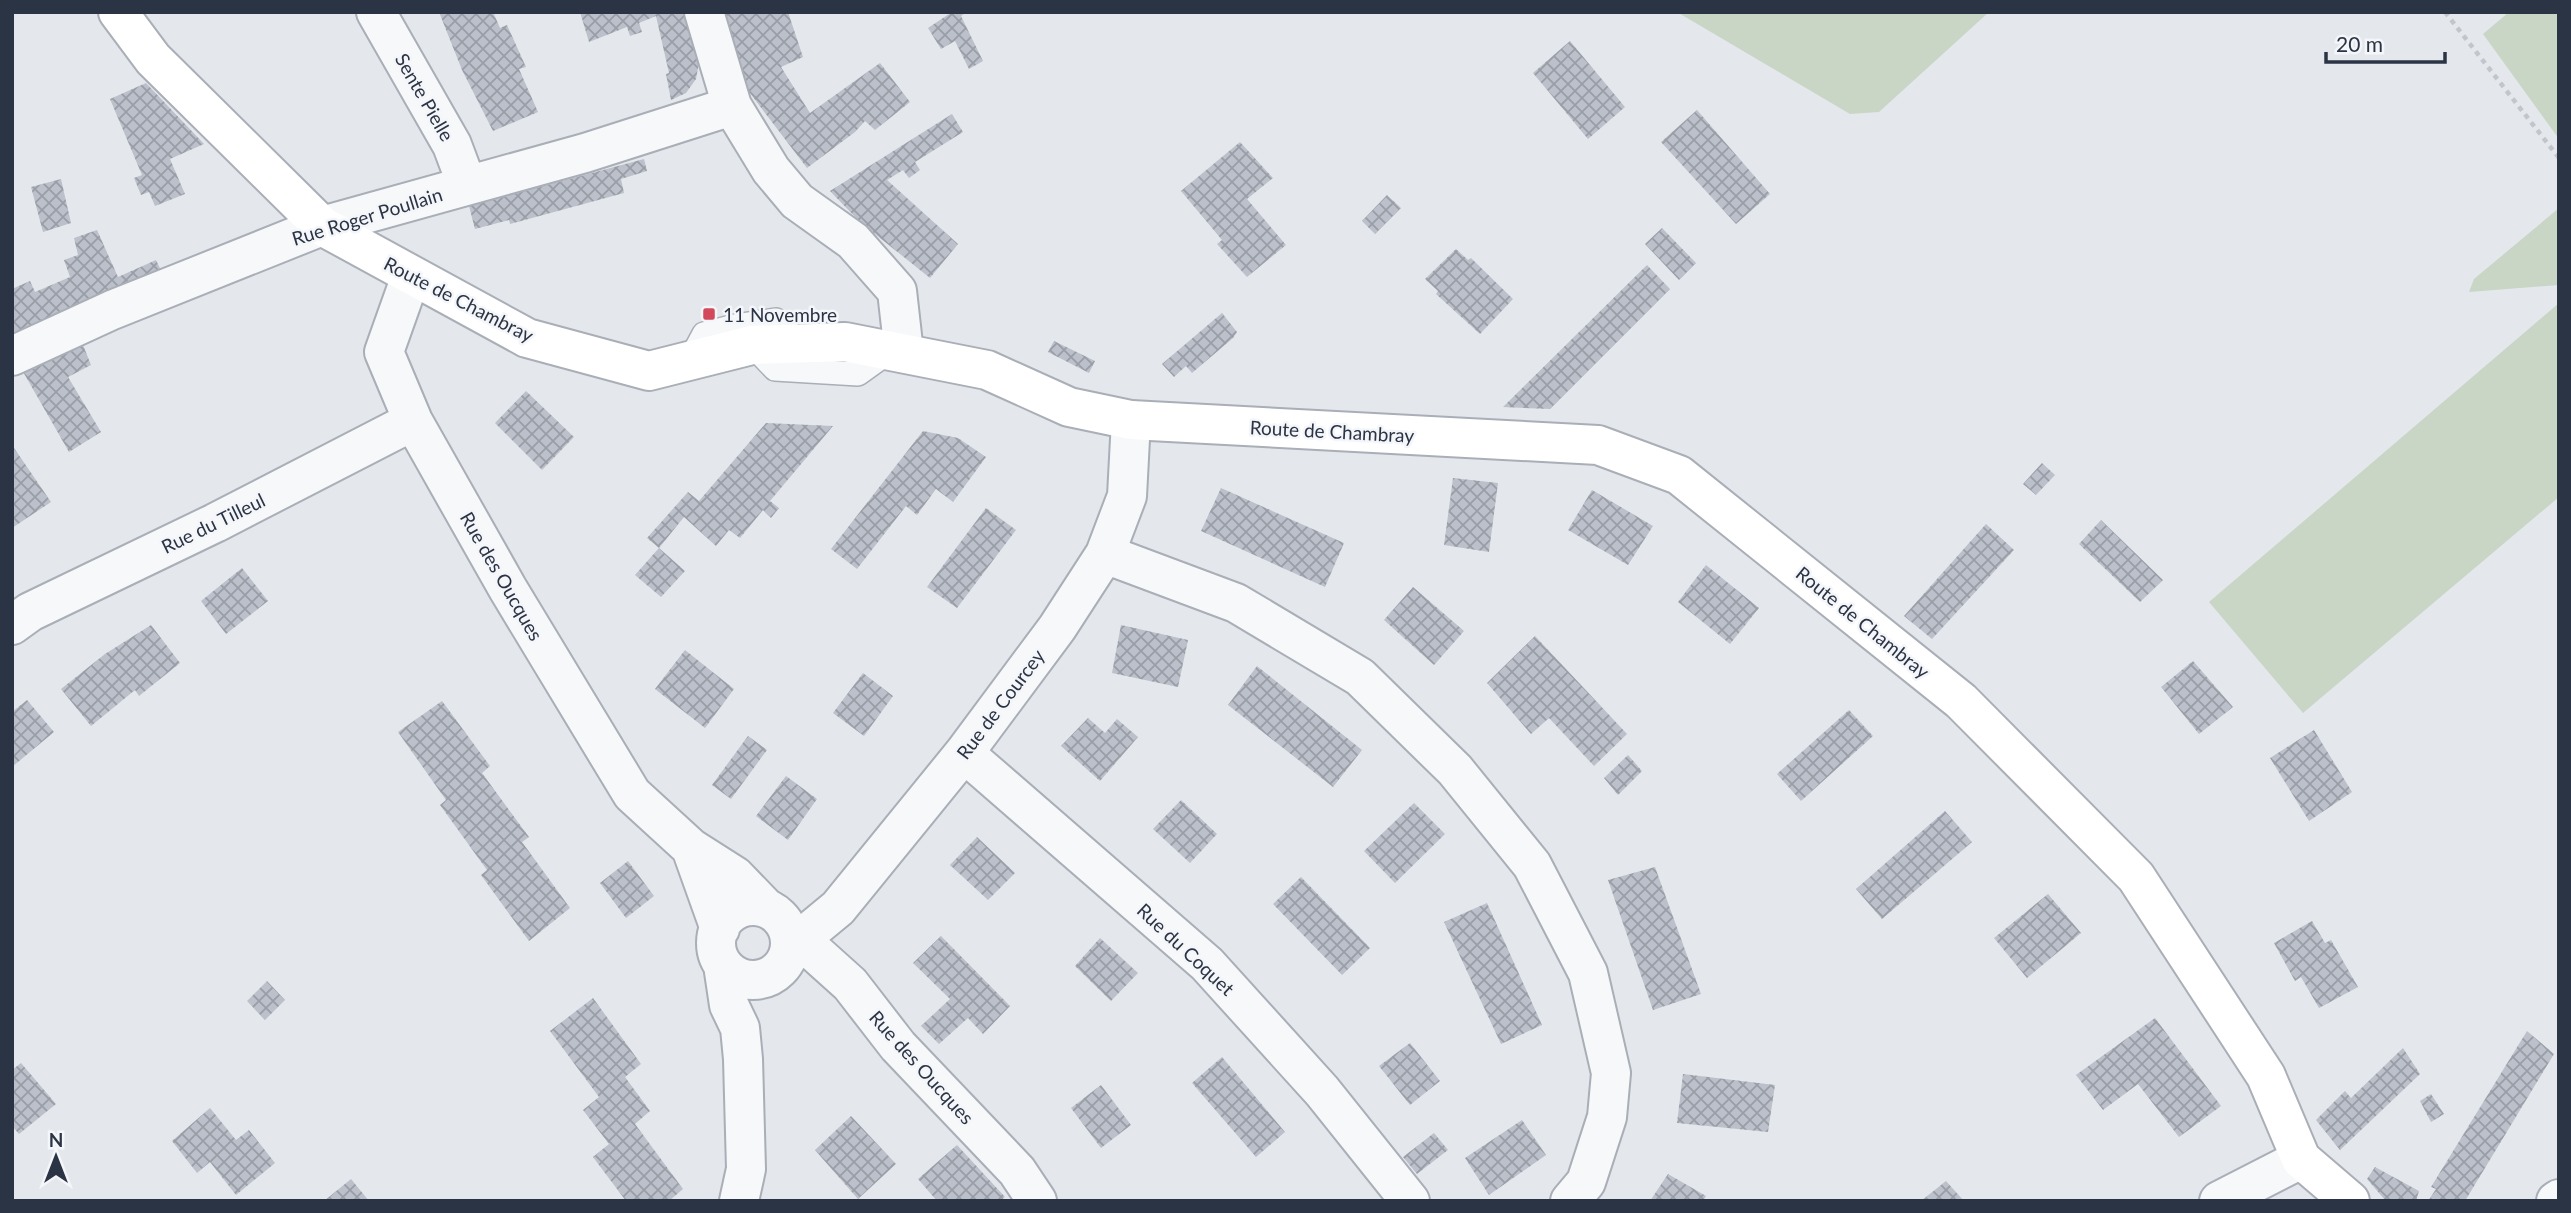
<svg xmlns="http://www.w3.org/2000/svg" width="2571" height="1213" font-family="Lato,sans-serif">
  <style>
    .grass { fill: #c9d6c5 }
    .building { fill: url(#building-cross-hatch) }
    .lines { fill: none; stroke-linecap: round; stroke-linejoin: round }
    .lane-casing { stroke: #a9aeb7; stroke-width: 26 }
    .street-casing { stroke: #a9aeb7; stroke-width: 42 }
    .secondary-casing { stroke: #a9aeb7; stroke-width: 42 }
    .path { stroke: #c2c5cb; stroke-width: 4.5; stroke-dasharray: 5 5; stroke-linecap: butt }
    .lane { stroke: #f7f8fa; stroke-width: 23 }
    .street { stroke: #f7f8fa; stroke-width: 38 }
    .secondary { stroke: #fff; stroke-width: 38 }
    .poi-dot { fill: #d1495b; stroke: #f4f6f9; stroke-width: 2.5 }
    .labels { text-anchor: middle; dominant-baseline: central; stroke-width: 5; stroke-linejoin: round; paint-order: stroke }
    .street-label { font-size: 19px; fill: #2b3445; stroke: #f4f6f9 }
    .poi-label { font-size: 19px; fill: #2b3445; stroke: #f4f6f9; text-anchor: start }
  </style>
  <defs>
    <pattern id="building-cross-hatch" width="8" height="8" patternUnits="userSpaceOnUse" patternTransform="scale(1.75)"><rect width="8" height="8" fill="#bbc0ca"/><path d="M0 0l8 8M0 8l8-8" fill="none" stroke="#989da6"/></pattern>
  </defs>
  <rect width="100%" height="100%" fill="#e4e7ec"/>
  <path class="grass" d="M1677 12H1989L1879 112 1850 114Z
    M2509 12H2559V139L2483 34Z
    M2559 208V285L2469 292 2474 279Z
    M2559 303V497L2303 713 2209 602Z"/>
  <path class="building" d="M439 12H493L500 28 507 25 526 67 519 69 538 112 493 131 462 70Z
    M580 12H693L700 57 696 79 686 93 671 100 666 74 669 73 656 16 639 23 642 32 630 36 627 27 589 42Z
    M721 12H788L803 57 781 67 810 113 880 63 910 102 875 130 865 121 855 132 807 168 743 84Z
    M952 12H966L961 16 983 61 969 69 955 41 941 49 928 28Z
    M1570 41 1625 107 1588 139 1533 73Z
    M146 83 204 144 170 159 185 194 155 206 149 192 141 195 134 178 142 175 110 99Z
    M1697 110 1770 194 1736 224 1661 142Z
    M952 114 963 132 915 162 920 170 909 178 903 170 887 180 958 244 930 278 860 222 830 191Z
    M1240 142 1273 178 1247 199 1286 245 1247 277 1217 244 1222 240 1181 191Z
    M644 159 647 171 621 179 624 193 510 224 509 220 475 229 469 206Z
    M61 179 71 223 43 232 31 187Z
    M1387 195 1401 208 1375 234 1362 221Z
    M1662 228 1696 263 1679 280 1645 244Z
    M97 230 118 277 156 260 164 277 12 342V289L30 281 35 292 70 277 64 260 78 255 74 238Z
    M1456 249 1468 260 1471 258 1513 299 1480 334 1436 294 1438 291 1425 279Z
    M1647 265 1670 289 1550 409 1503 407Z
    M1222 313 1237 332 1233 338 1192 373 1186 366 1174 377 1162 364Z
    M81 340 91 365 68 377 101 432 69 452 22 370Z
    M1054 341 1095 361 1089 373 1048 352Z
    M526 391 574 437 542 470 495 423Z
    M766 423 833 426 770 501 779 508 771 518 763 510 740 538 729 530 716 546 684 517 659 548 685 571 661 597 635 575 659 548 647 538 688 492 699 501Z
    M923 431 958 438 986 457 953 502 936 489 917 515 906 506 857 569 831 549Z
    M12 445 51 502 12 528Z
    M2042 463 2055 475 2036 495 2023 484Z
    M1453 478 1498 483 1489 552 1444 545Z
    M1221 488 1344 543 1325 587 1201 531Z
    M1592 490 1653 526 1628 565 1568 530Z
    M986 508 1016 530 957 608 927 587Z
    M2101 520 2163 580 2140 602 2079 544Z
    M1986 524 2014 550 1932 639 1904 616Z
    M1706 565 1759 608 1730 644 1678 602Z
    M242 568 268 601 226 634 201 601Z
    M1413 587 1464 631 1434 665 1384 620Z
    M151 625 180 663 139 696 135 690 91 726 61 689 105 654Z
    M1121 625 1188 640 1178 687 1112 673Z
    M1535 636 1627 734 1594 766 1549 718 1531 734 1487 683Z
    M685 650 734 689 705 728 655 689Z
    M2193 661 2233 707 2199 734 2161 687Z
    M1257 666 1362 750 1333 787 1228 705Z
    M863 673 893 696 864 736 833 713Z
    M27 700 54 732 12 767V712Z
    M442 701 490 766 482 773 529 837 522 842 570 908 529 941 481 875 487 870 440 805 446 800 398 732Z
    M1849 710 1873 736 1801 801 1777 774Z
    M1088 718 1105 733 1117 719 1138 737 1100 781 1061 746Z
    M2314 730 2352 792 2309 821 2270 758Z
    M748 736 767 750 731 799 712 785Z
    M1628 755 1642 771 1618 795 1604 778Z
    M786 776 817 799 788 840 756 816Z
    M1181 800 1217 834 1190 863 1153 829Z
    M1414 803 1445 834 1395 883 1364 851Z
    M1945 811 1972 842 1882 919 1856 889Z
    M977 837 1015 873 988 900 950 865Z
    M628 861 654 896 626 918 600 883Z
    M1655 867 1701 994 1653 1010 1608 880Z
    M1301 877 1370 948 1342 975 1273 904Z
    M2048 894 2081 933 2027 978 1994 938Z
    M1487 903 1542 1025 1501 1044 1444 922Z
    M2312 921 2325 943 2331 940 2358 987 2319 1008 2301 977 2295 981 2274 943Z
    M941 936 1010 1006 983 1034 968 1018 939 1044 921 1026 950 999 913 963Z
    M1100 938 1138 973 1111 1001 1075 966Z
    M267 981 285 1000 265 1020 247 1001Z
    M593 998 641 1064 625 1077 650 1111 635 1124 683 1189 669 1201H626L593 1157 609 1144 583 1110 599 1097 550 1031Z
    M2155 1018 2221 1106 2179 1137 2138 1084 2103 1110 2076 1075Z
    M2527 1031 2554 1054 2465 1201H2428L2436 1189 2431 1187Z
    M1410 1043 1440 1081 1410 1105 1379 1066Z
    M2403 1048 2420 1074 2340 1150 2316 1120 2345 1091 2351 1098Z
    M1222 1057 1285 1132 1256 1157 1192 1083Z
    M21 1063 56 1104 19 1134 12 1126V1070Z
    M1683 1074 1775 1085 1768 1132 1677 1123Z
    M1101 1085 1131 1125 1101 1148 1071 1108Z
    M2431 1094 2444 1114 2431 1122 2420 1101Z
    M210 1108 236 1140 249 1130 275 1163 236 1195 210 1162 197 1173 172 1141Z
    M851 1116 896 1164 858 1199 815 1150Z
    M1522 1120 1546 1155 1489 1195 1465 1158Z
    M1434 1133 1448 1150 1417 1174 1403 1157Z
    M957 1145 1005 1197 1000 1201H937L918 1179Z
    M2375 1167 2419 1191 2416 1201 2385 1200 2367 1179Z
    M1668 1174 1706 1196 1703 1201H1650Z
    M351 1179 369 1201H324Z
    M1946 1181 1964 1201H1921Z"/>
  <g class="lines">
    <defs>
      <path id="lane" d="M752 345 775 369 858 374 890 351
        M689 362 704 334 735 326 776 320 801 344"/>
      <path id="street" d="M376 12 452 145 467 185
        M704 12 732 106 771 170 797 201 853 241 897 291 904 353
        M411 276 384 352 413 421 508 589 632 794 691 848 735 876 764 906
        M12 356 112 310 322 226 585 153 732 106
        M1105 554 1236 603 1360 677 1455 770 1532 865 1588 973 1611 1073 1607 1117 1586 1182 1570 1201
        M12 625 30 612 215 523 413 421
        M964 753 1207 964 1322 1091 1410 1201
        M691 848 720 929
        M716 943a37 37 0 1 1 74 0a37 37 0 1 1-74 0Z
        M801 940 850 984 898 1046 1017 1171 1037 1201
        M792 946 838 908 964 753 1057 628 1105 554 1127 496 1131 420
        M723 965 729 1005 740 1028 743 1059 746 1169 739 1201
        M2219 1201 2301 1159
        M2556 1201 2559 1199"/>
      <path id="secondary" d="M118 12 153 59 322 226 527 338 649 371 752 345 845 342 987 370 1069 407 1131 420 1598 445 1679 475 1961 701 2136 877 2266 1076 2301 1159 2350 1201"/>
    </defs>
    <use href="#lane" class="lane-casing"/>
    <use href="#street" class="street-casing"/>
    <use href="#secondary" class="secondary-casing"/>
    <path class="path" d="M2445 12 2559 158"/>
    <use href="#lane" class="lane"/>
    <use href="#street" class="street"/>
    <use href="#secondary" class="secondary"/>
  </g>
  <rect class="poi-dot" x="702" y="307" width="14" height="14" rx="3.5"/>
  <g class="labels">
    <g class="street-label">
      <text transform="translate(425 97) rotate(60)">Sente Pielle</text>
      <text transform="translate(367 216) rotate(-17)">Rue Roger Poullain</text>
      <text transform="translate(459 299) rotate(27)">Route de Chambray</text>
      <text transform="translate(1332 431) rotate(3)">Route de Chambray</text>
      <text transform="translate(213 523) rotate(-26)">Rue du Tilleul</text>
      <text transform="translate(502 576) rotate(60)">Rue des Oucques</text>
      <text transform="translate(1863 622) rotate(39)">Route de Chambray</text>
      <text transform="translate(1000 704) rotate(-53)">Rue de Courcey</text>
      <text transform="translate(1186 949) rotate(43)">Rue du Coquet</text>
      <text transform="translate(922 1067) rotate(48)">Rue des Oucques</text>
    </g>
    <g class="poi-label">
      <text x="723" y="314">11 Novembre</text>
    </g>
  </g>
  <rect width="2571" height="1213" fill="none" stroke="#2b3445" stroke-width="28"/>
  <g transform="translate(56 1157)" stroke="#f4f6f9" stroke-width="5" paint-order="stroke">
  <path d="M0-5L12 26L0 18L-12 26Z" fill="#2b3445"/>
  <text y="-10" font-size="19" font-weight="bold" text-anchor="middle" fill="#2b3445">N</text>
  </g>
  <path d="M2326 52v10h119v-10" fill="none" stroke="#2b3445" stroke-width="3.5"/>
  <text x="2336" y="52" font-size="21" fill="#2b3445" stroke="#f4f6f9" stroke-width="5" paint-order="stroke">20 m</text>
</svg>
